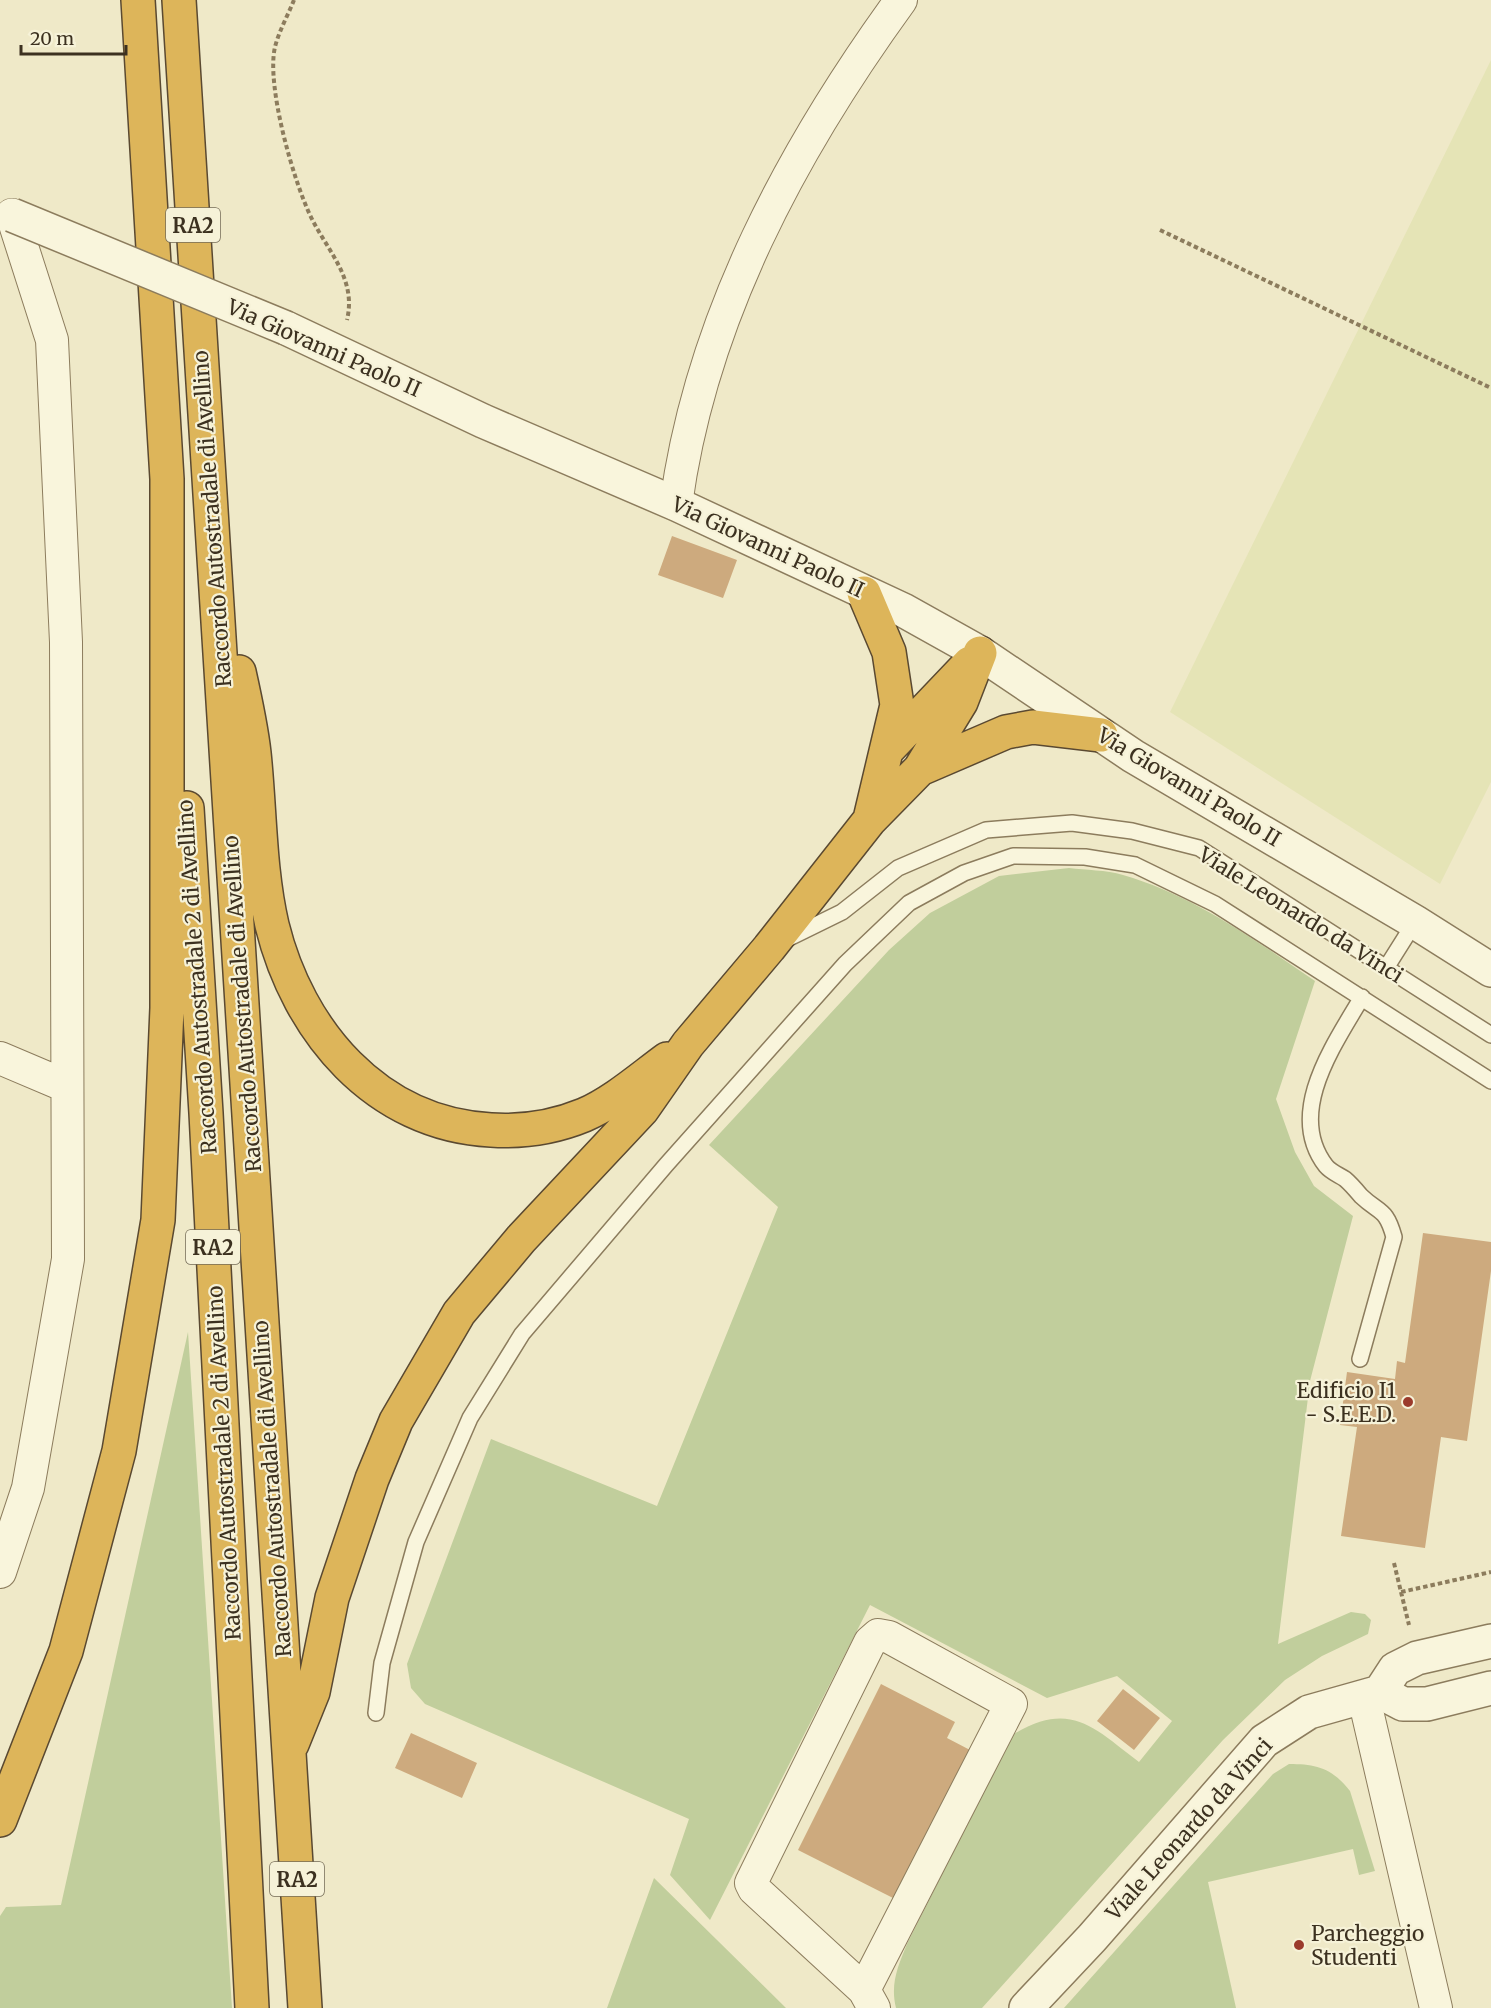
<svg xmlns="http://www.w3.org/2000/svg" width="1491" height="2008" font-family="Merriweather,serif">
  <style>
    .farmland { fill: #e5e4b6 }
    .green { fill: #c1ce9c }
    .building { fill: #cdaa7e }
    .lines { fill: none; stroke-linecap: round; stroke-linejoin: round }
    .service-casing { stroke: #8c7c5d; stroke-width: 18 }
    .minor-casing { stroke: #8c7c5d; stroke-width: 34 }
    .tertiary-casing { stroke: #8c7c5d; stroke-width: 36 }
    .motorway-casing { stroke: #5a4931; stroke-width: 36 }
    .path { stroke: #8c7c5d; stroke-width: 4; stroke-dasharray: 4.5 3; stroke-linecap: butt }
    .service { stroke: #f9f5dc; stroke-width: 15 }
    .minor { stroke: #f9f5dc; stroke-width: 32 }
    .tertiary { stroke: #f9f5dc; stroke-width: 33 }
    .motorway { stroke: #ddb55a; stroke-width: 33 }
    .tertiary-bridge-casing { stroke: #8c7c5d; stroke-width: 36; stroke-linecap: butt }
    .tertiary-bridge { stroke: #f9f5dc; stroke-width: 33 }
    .poi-dot { fill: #9b3b2c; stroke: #f6f2d8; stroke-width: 2 }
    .labels { text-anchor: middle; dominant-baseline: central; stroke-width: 4.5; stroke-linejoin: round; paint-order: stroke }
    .shield { fill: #f6f2d8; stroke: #746b57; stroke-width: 1.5 }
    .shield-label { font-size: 20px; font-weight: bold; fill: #3c3120 }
    .street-label { font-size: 21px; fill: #3c3120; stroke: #f6f2d8 }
    .poi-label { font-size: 21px; fill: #3c3120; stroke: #f6f2d8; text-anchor: end }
  </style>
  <rect width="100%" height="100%" fill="#efe9c8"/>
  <path class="farmland" d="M1491 60V782L1440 884 1170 712Z"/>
  <path class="green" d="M1069 868C1086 870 1106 870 1123 875 1193 895 1255 940 1315 981L1276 1099 1295 1152 1314 1186 1353 1216 1310 1381 1278 1644 1351 1612 1365 1614 1371 1620 1368 1634 1322 1656 1285 1680 1223 1740 982 2008H896C890 1984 898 1966 907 1944L1012 1735C1070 1700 1092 1726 1139 1762L1172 1721 1117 1676 1047 1698 870 1605 710 1920 670 1875 689 1819 425 1704 411 1688 407 1664 491 1439 657 1506 778 1207 709 1145 889 950 930 913 999 876Z
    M188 1332 232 2008H0V1916L6 1907 61 1905Z
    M1289 1764C1316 1764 1332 1768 1350 1791L1375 1871 1359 1875 1353 1849 1208 1882 1236 2008H1064L1273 1774Z
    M654 1878 786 2008H607Z"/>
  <path class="building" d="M672 536 737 560 723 598 658 575Z
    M1423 1233 1491 1242V1271L1467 1441 1441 1437 1425 1548 1341 1536 1357 1427 1340 1425 1347 1372 1395 1379 1397 1361 1405 1363Z
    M881 1684 955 1722 947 1738 970 1750 895 1899 798 1850Z
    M1123 1689 1160 1718 1134 1750 1097 1721Z
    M411 1733 477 1763 462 1798 395 1768Z"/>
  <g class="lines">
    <defs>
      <path id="service" d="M785 940 842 912 898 868 986 830 1072 823 1132 831 1199 848 1491 1035
        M1386 968 1415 922
        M1360 1359 1394 1237C1386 1208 1380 1214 1361 1196 1356 1190 1351 1184 1345 1179 1339 1175 1331 1172 1326 1166 1285 1113 1334 1045 1362 997
        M376 1713 382 1663 416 1542 470 1418 522 1334 666 1165 845 964 909 903 964 873 1013 856 1085 857 1135 865 1215 904 1491 1081"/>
      <path id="minor" d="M676 504C701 319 792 150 901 0
        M0 1058 66 1086
        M0 1572 28 1488 68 1259 66 642 52 340 12 215
        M1364 1698 1436 2008
        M864 1990 754 1889 751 1883 870 1642 878 1635 889 1637 1011 1704 864 1990 874 2008"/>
      <path id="tertiary" d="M286 328 483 421 676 504 903 610 980 653 1133 756 1415 922 1491 970
        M1380 1692 1395 1669 1417 1658 1491 1641
        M1380 1692 1403 1704H1427L1491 1688
        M1026 2008 1092 1938 1264 1741 1309 1712 1380 1692"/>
      <path id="motorway" d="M179 0 305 2008
        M864 593 889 652 897 705 870 819
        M239 672C245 699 251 726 254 753 260 809 259 869 272 925 298 1031 376 1124 491 1130 522 1132 555 1127 584 1115 614 1102 641 1078 667 1059
        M888 749 970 663
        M920 769 1006 732 1033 727 1101 735
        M187 808 206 1113 252 2008
        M292 1744 313 1692 332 1598 372 1479 396 1421 459 1313 521 1239 642 1110 688 1044 769 948 869 821 920 769 961 702 980 653
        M0 1820 66 1651 119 1451 158 1220 167 1008V479L138 0"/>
    </defs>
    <use href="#service" class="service-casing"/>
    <use href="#minor" class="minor-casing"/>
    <use href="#tertiary" class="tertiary-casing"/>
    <use href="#motorway" class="motorway-casing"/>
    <path class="path" d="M294 0C288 15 279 31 275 47 266 85 293 179 310 215 327 251 357 278 347 320
      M1160 230 1491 388
      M1394 1563 1401 1592 1491 1572
      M1401 1592 1409 1625"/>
    <use href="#service" class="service"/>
    <use href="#minor" class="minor"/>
    <use href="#tertiary" class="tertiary"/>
    <use href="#motorway" class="motorway"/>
    <defs>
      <path id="tertiary-bridge" d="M12 215 286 328"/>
    </defs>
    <use href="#tertiary-bridge" class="tertiary-bridge-casing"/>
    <use href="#tertiary-bridge" class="tertiary-bridge"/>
  </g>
  <g class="poi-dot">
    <circle cx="1408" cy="1402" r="6"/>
    <circle cx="1299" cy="1945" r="6"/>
  </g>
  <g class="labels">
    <g class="shield">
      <rect x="166" y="208" width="54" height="34" rx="4.5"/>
      <rect x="186" y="1230" width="54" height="34" rx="4.5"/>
      <rect x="270" y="1862" width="54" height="34" rx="4.5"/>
    </g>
    <g class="shield-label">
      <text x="193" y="225">RA2</text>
      <text x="213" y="1247">RA2</text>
      <text x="297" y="1879">RA2</text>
    </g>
    <g class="street-label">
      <text transform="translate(324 348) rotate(24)">Via Giovanni Paolo II</text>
      <text transform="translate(212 519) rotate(-94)">Raccordo Autostradale di Avellino</text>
      <text transform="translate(768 547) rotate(25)">Via Giovanni Paolo II</text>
      <text transform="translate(1189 787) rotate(31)">Via Giovanni Paolo II</text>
      <text transform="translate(1301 915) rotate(32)">Viale Leonardo da Vinci</text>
      <text transform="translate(197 977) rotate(-94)">Raccordo Autostradale 2 di Avellino</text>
      <text transform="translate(242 1004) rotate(-94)">Raccordo Autostradale di Avellino</text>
      <text transform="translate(224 1463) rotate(-93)">Raccordo Autostradale 2 di Avellino</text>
      <text transform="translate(272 1489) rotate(-94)">Raccordo Autostradale di Avellino</text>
      <text transform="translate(1189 1829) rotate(-48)">Viale Leonardo da Vinci</text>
    </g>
    <g class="poi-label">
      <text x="1396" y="1390">Edificio I1<tspan x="1396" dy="24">- S.E.E.D.</tspan></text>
      <text x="1311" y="1933" text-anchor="start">Parcheggio<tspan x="1311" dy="24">Studenti</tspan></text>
    </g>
  </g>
  <path d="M21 45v9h105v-9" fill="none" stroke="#3c3120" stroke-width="3"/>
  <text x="30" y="45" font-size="18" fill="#3c3120" stroke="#f6f2d8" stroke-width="4.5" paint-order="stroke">20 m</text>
</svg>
